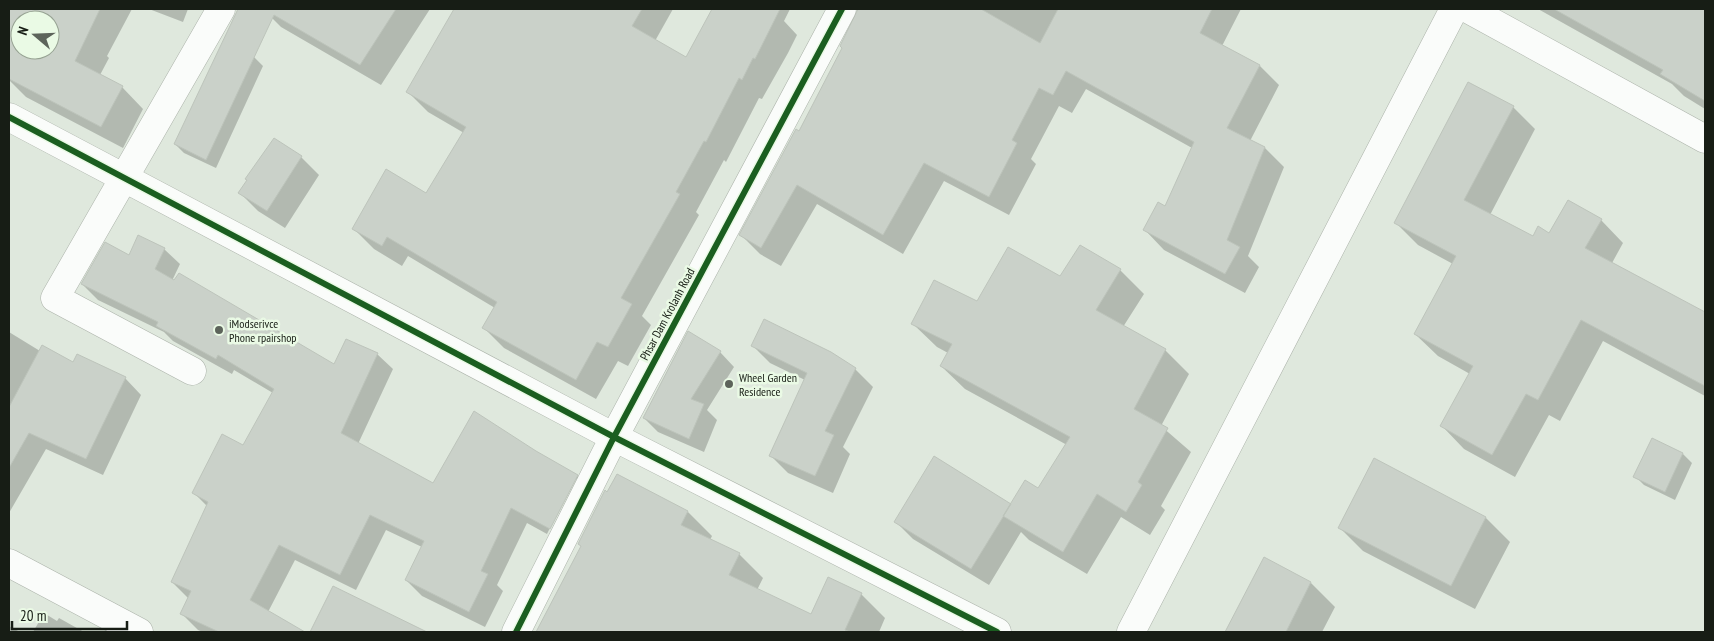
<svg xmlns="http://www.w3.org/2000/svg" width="1714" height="641" font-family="'PT Sans Narrow',sans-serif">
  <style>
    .shadow { fill: #0003; fill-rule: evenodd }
    .building { fill: #cad1c9; stroke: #bdc4bb; fill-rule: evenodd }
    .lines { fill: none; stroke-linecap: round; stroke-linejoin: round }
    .street-casing { stroke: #acb3aa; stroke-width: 29 }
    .street { stroke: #fafcfa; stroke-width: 28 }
    .cycleway-casing { stroke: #eafae5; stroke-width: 9 }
    .cycleway { stroke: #1b5e20; stroke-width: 6 }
    .poi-dot { fill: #5d645b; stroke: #eafae5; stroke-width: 2 }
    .labels { text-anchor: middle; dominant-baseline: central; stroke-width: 5; stroke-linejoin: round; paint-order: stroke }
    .street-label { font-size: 12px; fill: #171d15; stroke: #eafae5 }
    .poi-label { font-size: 12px; fill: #171d15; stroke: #eafae5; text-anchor: start }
  </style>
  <rect width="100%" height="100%" fill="#dfe8dd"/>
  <path class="shadow" d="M9 9H132L107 56 109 58 100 75 122 87 143 109 123 148 26 97 9 80V69L16 56 9 52ZM20 20H50V50H20Z
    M149 9H188L183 22Z
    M263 9H430L381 85 281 27Z
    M456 9H673L655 41 687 59H694L719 9H790L784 21 797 35 788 53 762 99 759 98 726 162 724 160 696 212 699 215 642 316 651 325 628 366 618 361 596 399 504 348 484 328 495 308 408 256 402 266 374 249 354 229 426 195 464 133 428 112 408 92Z
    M857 9H1241L1222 46 1260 66 1279 85 1250 141 1265 148 1284 167 1248 256 1259 267 1245 293 1164 250 1145 230 1166 208 1192 148 1086 89 1072 113 1059 106 1031 159 1036 164 1009 215 944 181 903 254 817 204 781 266 760 254 741 235 800 133 843 48 857 16Z
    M1538 9H1705V109L1684 96 1672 84Z
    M254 57 263 66 216 168 184 153 175 144Z
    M1513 107 1535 129 1490 215 1533 238 1601 220 1623 243 1612 263 1705 313V396L1603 341 1560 421 1549 415 1515 477 1464 449 1442 426 1470 374 1438 356 1415 334 1453 264 1418 245 1396 223Z
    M301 157 319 175 285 228 258 211 240 193Z
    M1080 246 1120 270 1144 294 1123 327 1165 350 1189 374 1161 426 1191 452 1161 506 1165 510 1150 535 1121 517 1087 574 1029 540 1021 532 989 585 913 539 895 521 1010 505 1038 490 1067 445 965 389 941 366 948 353 937 347 913 324 1061 278Z
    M164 249 180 264 171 283 335 366 377 354 393 369 358 444 433 485 535 452 577 476 593 492 566 544 549 535 577 479H574L547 534 527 523 497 585 503 591 485 627 422 596 406 580 422 547 386 530 356 590 295 560 268 612 302 632H203L198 630 182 614 188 598 172 582 207 506 194 493 244 447 273 393 234 370 232 374 173 341 164 332 98 300 82 284 129 257Z
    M9 332 40 351 74 364 125 378 141 395 103 475 46 449 9 513Z
    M753 346 855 369 873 387 843 447 850 454 833 493 788 473 770 455 805 380 770 363Z
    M720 352 734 367 707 410 717 420 704 452 658 432 644 418Z
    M1652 439 1683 454 1692 463 1675 500 1644 485 1635 476Z
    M1374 460 1486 518 1510 542 1475 609 1363 551 1339 527Z
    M688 512 712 536 710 540 739 554 763 578 757 590 811 615 829 579 861 594 885 618 879 632H537L582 546Z
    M1264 559 1311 583 1335 607 1322 632H1227Z
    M333 588 395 618 409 632H312Z
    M44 613 57 621 59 618 84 632H33Z
    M9 626 20 632H9Z"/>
  <path class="building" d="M9 9H100L75 61 123 86 101 127 9 79ZM20 20H50V50H20Z
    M238 9H396L360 65 274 15 206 160 174 144Z
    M454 9H642L632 26 686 57 712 9H780L755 59 753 58 742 80 739 78 706 142 704 141 676 192 680 194 621 298 632 304 608 347 597 342 576 380 482 328 497 302 387 237 382 246 352 229 386 169 426 193 466 127 406 92Z
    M858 9H981L1040 43 1058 9H1212L1200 33 1260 65 1227 128 1265 147 1227 240 1240 247 1225 274 1143 230 1158 202 1165 206 1194 142 1066 71 1053 95 1039 88 1012 140 1017 143 989 197 924 163 883 235 797 185 761 248 739 235 796 129 799 131 842 48 840 46Z
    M1554 9H1705V101L1660 74 1663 70Z
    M1468 82 1514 106 1464 200 1533 236 1538 226 1549 233 1568 200 1602 219 1585 248 1705 312V386L1581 320 1538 400 1526 394 1492 455 1440 426 1473 366 1414 334 1456 256 1394 223Z
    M274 138 302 156 267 211 238 193 247 180 245 179Z
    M138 235 165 248 155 269 174 280 179 273 334 364 346 339 378 353 341 433 433 483 474 411 536 451 578 475 550 529 511 508 481 571 488 574 469 612 405 580 424 541 370 515 340 575 279 545 250 600 305 632H219L180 614 191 591 171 582 208 502 192 493 222 434 243 445 274 389 218 355 216 359 156 326 158 322 81 284 105 242 129 255Z
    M1080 245 1121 269 1096 310 1166 349 1134 409 1168 428 1138 482 1142 485 1126 512 1097 494 1063 552 1003 516 1025 480 1038 488 1070 437 940 366 952 344 911 324 934 280 977 301 1008 247 1060 276Z
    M764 319 831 352 856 368 825 431 834 435 815 476 769 456 807 373 751 346Z
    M688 331 721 351 691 399 704 404 689 439 643 418Z
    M42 345 73 362 77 354 126 377 86 459 29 433 9 468V407Z
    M1652 438 1683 453 1665 492 1633 477Z
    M934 456 1011 504 971 569 894 522Z
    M1374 458 1486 517 1451 586 1338 528Z
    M617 474 688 511 681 525 740 553 729 575 811 614 828 577 862 593 845 630 850 632H536L581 546 578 544 605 490 607 492Z
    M1264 557 1311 582 1286 632H1225Z
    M333 586 427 632H310Z"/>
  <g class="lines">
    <defs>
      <path id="street" d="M1468 9 1705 139
        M9 117 614 437 997 632
        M192 371 55 298 221 9
        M9 563 139 632
        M516 632 614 437 842 9
        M1131 632 1454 9"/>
    </defs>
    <use href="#street" class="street-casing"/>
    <use href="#street" class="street"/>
    <defs>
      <path id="cycleway" d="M9 117 614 437 997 632
        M516 632 614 437 842 9"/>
    </defs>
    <use href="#cycleway" class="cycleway-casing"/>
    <use href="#cycleway" class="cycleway"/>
  </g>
  <g class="poi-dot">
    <circle cx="219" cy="330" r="5"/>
    <circle cx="729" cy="384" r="5"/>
  </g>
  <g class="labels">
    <g class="street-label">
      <text transform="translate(667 314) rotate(-62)">Phsar Dam Krolanh Road</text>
    </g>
    <g class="poi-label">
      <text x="229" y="323">iModserivce<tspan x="229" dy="14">Phone rpairshop</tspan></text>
      <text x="739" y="377">Wheel Garden<tspan x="739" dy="14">Residence</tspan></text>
    </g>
  </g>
  <rect width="1714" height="641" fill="none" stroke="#171d15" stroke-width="20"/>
  <g transform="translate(35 35) rotate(289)"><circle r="24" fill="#eafae5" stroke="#96a292"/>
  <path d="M0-4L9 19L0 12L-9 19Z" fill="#5d645b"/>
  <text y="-8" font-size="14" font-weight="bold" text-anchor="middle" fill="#171d15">N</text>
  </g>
  <path d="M12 621v8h115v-8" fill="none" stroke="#171d15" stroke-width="2.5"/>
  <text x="20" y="621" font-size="15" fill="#171d15" stroke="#eafae5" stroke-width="4" paint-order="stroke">20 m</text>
</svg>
